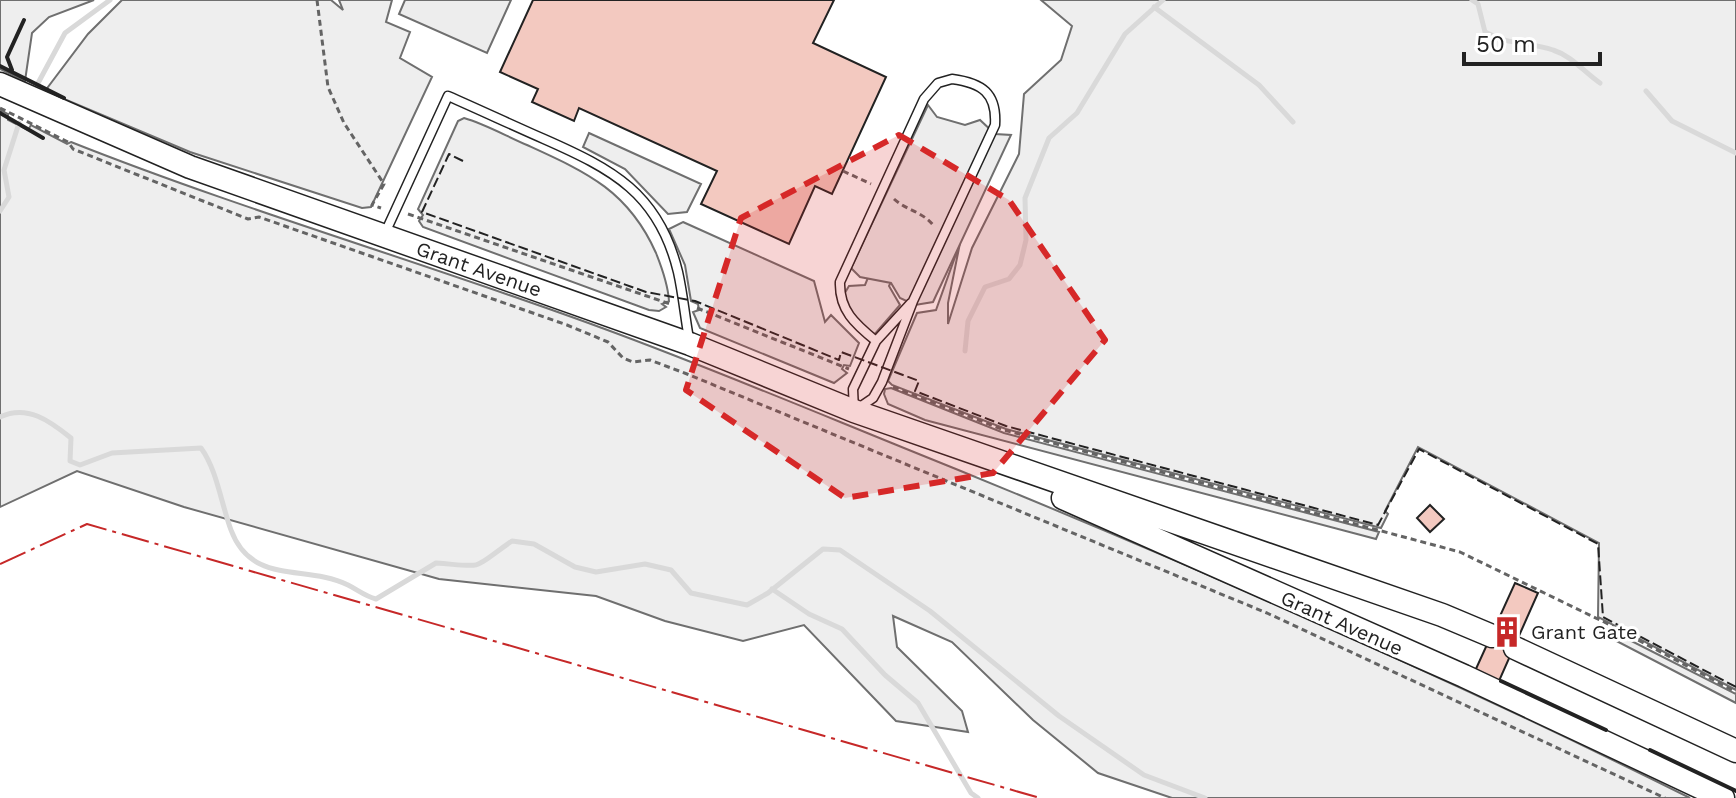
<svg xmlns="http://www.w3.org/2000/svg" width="1736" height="798" font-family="'Work Sans',sans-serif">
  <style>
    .green { fill: #eee; stroke: #6f6f6f; stroke-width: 2 }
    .parking { fill: #ededed; stroke: #6f6f6f; stroke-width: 2 }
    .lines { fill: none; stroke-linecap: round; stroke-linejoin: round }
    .stream { stroke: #d9d9d9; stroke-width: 5 }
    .building { fill: #f3c9c0; stroke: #222; stroke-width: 2 }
    .lane-casing { stroke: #222; stroke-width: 11 }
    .secondary-casing { stroke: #222; stroke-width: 25 }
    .path { stroke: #646464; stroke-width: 3; stroke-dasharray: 6 4; stroke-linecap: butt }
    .lane { stroke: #fff; stroke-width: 8 }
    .secondary { stroke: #fff; stroke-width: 22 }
    .fence { stroke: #222; stroke-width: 2; stroke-dasharray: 10 4; stroke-linecap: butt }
    .wall { stroke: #222; stroke-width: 4 }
    .power { stroke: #c62828; stroke-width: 2; stroke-dasharray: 28 6 4 6; stroke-linecap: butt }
    .marked { fill: #d62828; fill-opacity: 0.2; stroke: #d62828; stroke-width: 6; stroke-dasharray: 16 10; stroke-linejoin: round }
    .labels { text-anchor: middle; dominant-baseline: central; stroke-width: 6; stroke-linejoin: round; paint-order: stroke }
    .street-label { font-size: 20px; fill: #222; stroke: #fff }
    .poi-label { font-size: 20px; fill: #222; stroke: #fff; text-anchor: start }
  </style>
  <rect width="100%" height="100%" fill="#fff"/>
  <path class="green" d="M0 0H94L49 17 32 33 25 81 0 69Z
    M122 0H331L343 10 339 0H392L386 22 410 32 400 58 432 77 371 207 362 208 190 152 45 91 88 34Z
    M1041 0H1736V690L1598 617 1599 543 1418 447 1385 511 1388 514 1381 528 1006 429 892 385 888 381 917 313 936 310 960 243 948 303V324L972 248 1019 154 1024 94 1061 60 1072 26Z
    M0 110 8 114V120L28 130 31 125 67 144 71 142C245 211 426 263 602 328 703 365 803 407 904 448 1170 555 1433 670 1690 798H1172L1098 773 1033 720 952 642 893 616 897 647 962 711 968 732 896 721 804 625 743 641 665 621 596 596 439 579 184 507 77 471 0 507Z
    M464 118C485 124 506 136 527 145 586 172 628 190 656 253 662 268 668 285 669 301L662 304 666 307 659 311 649 310 423 227 419 221 423 215 418 209 458 121Z
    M589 133 701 184 687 212 668 214 625 169 583 147Z
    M894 215 918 226 889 286 900 305 874 335 852 316 843 296 849 286 865 285Z
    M683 222 814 281 825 322 831 315 859 343 850 366 844 365 842 369 847 373 834 383 700 328 693 312 699 310 698 304 691 301 685 265 669 229Z
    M891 388 1004 433 1379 532 1376 539 925 420 888 404 884 394 885 389Z
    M1600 625 1736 694V703L1603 634Z"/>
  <path class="parking" d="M405 0H511L487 53 399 14Z
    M928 105 937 117 965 125 980 120 995 134 1011 135 933 302 915 305 900 298 891 283 860 277 851 268Z"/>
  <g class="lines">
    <path class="stream" d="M1472 0 1478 4 1485 32C1507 45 1530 42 1553 50 1572 56 1584 72 1600 83
      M1154 7 1259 85 1293 122
      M37 85 65 33 110 0
      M1646 91 1672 121 1736 153
      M0 211 9 197 4 170 19 123
      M965 351 968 321 985 287 1009 279 1020 265 1026 240 1025 198 1049 138 1077 113 1125 34 1163 0
      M0 417C27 404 50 421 71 438L70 461 80 465 112 453 201 448C217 470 221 503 231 530 252 586 305 564 348 585 358 590 365 596 376 599L436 563C488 567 470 570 512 541L534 544 575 567 596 572 645 564 671 570 691 593 747 605 768 593 823 549 840 550 930 611 1059 716 1144 775 1205 798
      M772 589 809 614 842 629 885 675 918 703 971 793 978 798"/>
  </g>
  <path class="building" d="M533 0H834L813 43 886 77 832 194 815 186 789 244 701 204 717 171 579 108 574 121 532 102 538 89 500 72Z
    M1430 505 1444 519 1430 532 1417 518Z
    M1515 583 1538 593 1499 681 1475 671Z"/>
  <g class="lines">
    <defs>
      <path id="lane" d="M952 79C982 83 997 93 995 125L913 301 882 382 873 398 854 411 853 389 876 341C855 324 839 310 840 282L924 99 938 83Z
        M385 233 448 96C480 110 512 125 544 139 612 169 659 193 678 272 683 294 685 317 689 339
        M876 341 911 303"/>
      <path id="secondary" d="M0 84 190 167 690 344 854 411 1442 615 1492 636
        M1063 498 1464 676 1723 798
        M1515 648 1736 751"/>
    </defs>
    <use href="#lane" class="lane-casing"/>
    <use href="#secondary" class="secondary-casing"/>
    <path class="path" d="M317 0 328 87 344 123 384 184 372 205 381 208
      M0 108 68 142 73 149 248 219 259 217 567 325 608 342 623 358 633 362 650 360 687 374 1267 613 1665 798
      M843 171 871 184
      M894 199C906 210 923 212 933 225
      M408 214 670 304
      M697 308 849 369
      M893 387 1004 430 1460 552 1606 623 1736 692"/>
    <use href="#lane" class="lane"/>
    <use href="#secondary" class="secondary"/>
    <path class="fence" d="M463 161 449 154 422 212 646 292 695 301 839 360 841 352 919 381 915 391 1006 426 1378 525 1419 449 1598 544 1603 617 1736 687"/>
    <path class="wall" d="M0 66 64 98
      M12 70 7 57 24 20
      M0 113 43 138
      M1501 681 1606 730
      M1650 750 1736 791"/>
    <path class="power" d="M0 564 87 524 1040 798"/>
  </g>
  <path class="marked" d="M899 135 1009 200 1105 340 993 473 845 498 686 390 741 218Z"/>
  <defs>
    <symbol id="building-bare" viewBox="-9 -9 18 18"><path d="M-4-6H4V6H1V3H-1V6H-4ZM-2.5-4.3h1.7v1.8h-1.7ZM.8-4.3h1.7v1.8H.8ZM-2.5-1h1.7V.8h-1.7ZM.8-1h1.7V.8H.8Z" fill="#c62828" stroke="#fff" stroke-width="2.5" paint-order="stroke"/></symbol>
  </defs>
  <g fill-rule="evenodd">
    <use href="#building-bare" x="1485" y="610" width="44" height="44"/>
  </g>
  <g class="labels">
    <g class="street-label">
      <text transform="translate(479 269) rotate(19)">Grant Avenue</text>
      <text transform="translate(1342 623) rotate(24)">Grant Avenue</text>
    </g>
    <g class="poi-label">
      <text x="1531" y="632">Grant Gate</text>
    </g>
  </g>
  <path d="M1464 52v12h136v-12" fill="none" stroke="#222222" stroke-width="4"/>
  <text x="1476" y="52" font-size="24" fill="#222222" stroke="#ffffff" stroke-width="6" paint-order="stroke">50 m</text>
</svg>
